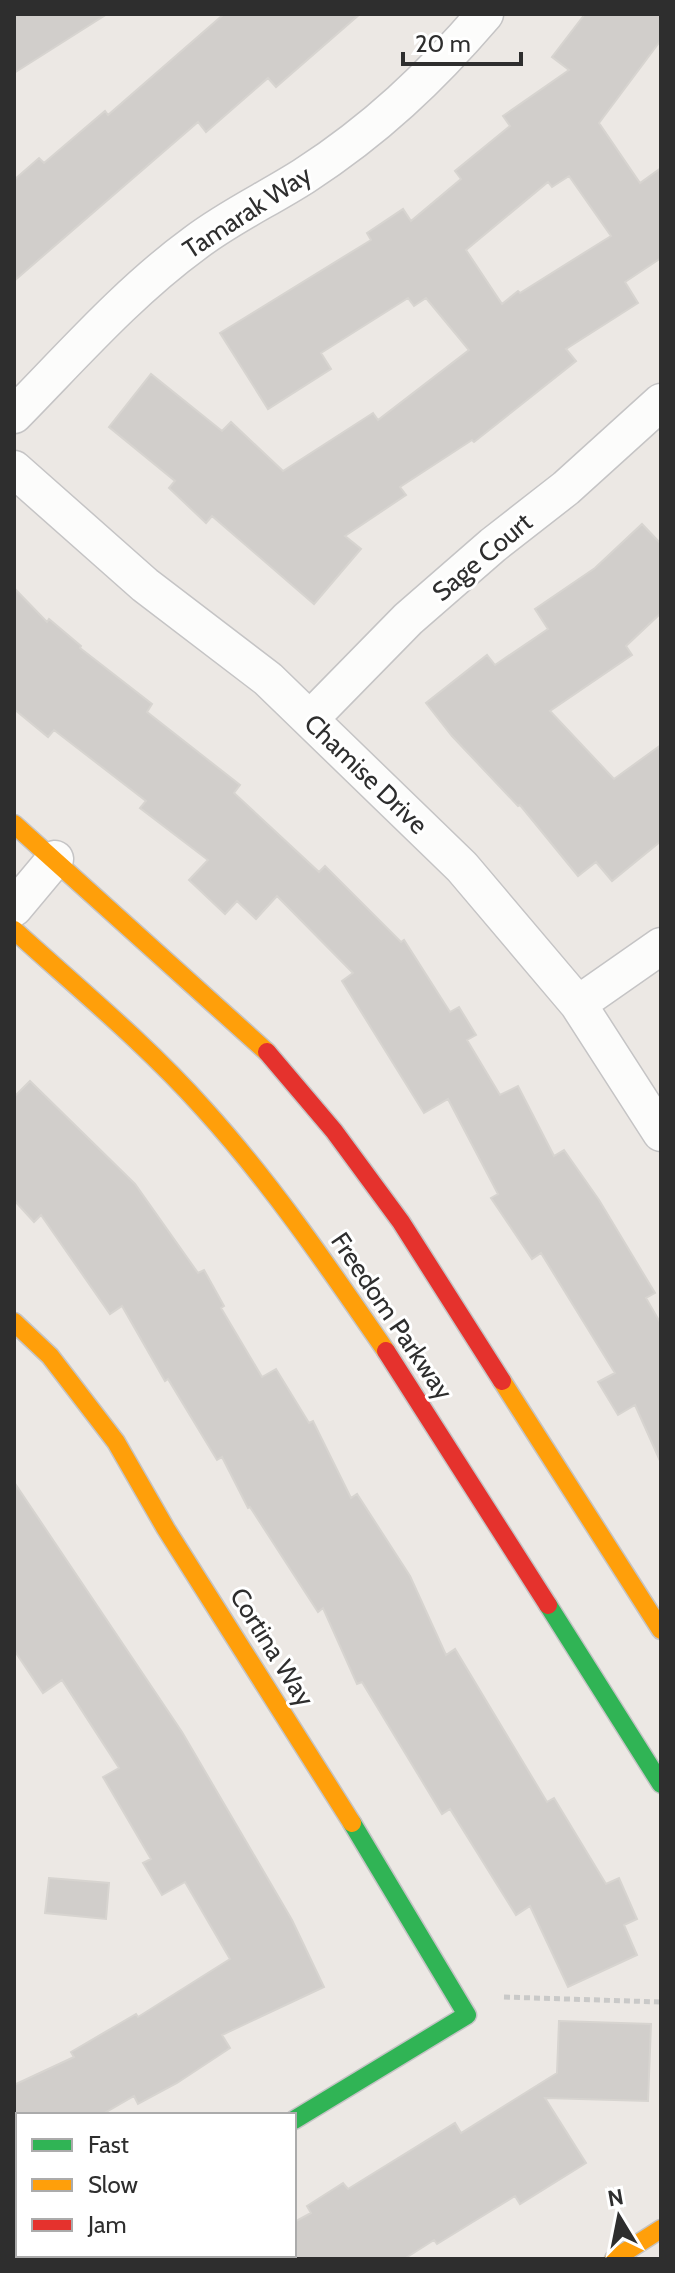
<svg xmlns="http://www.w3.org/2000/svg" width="675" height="2273" font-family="Cabin,sans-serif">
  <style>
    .building { fill: #d1cecb; stroke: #d7d4d0; stroke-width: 2; fill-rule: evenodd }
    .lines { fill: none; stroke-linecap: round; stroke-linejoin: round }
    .street-casing { stroke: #c5c4c5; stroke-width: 39 }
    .fast-casing { stroke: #c5c4c5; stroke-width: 21 }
    .slow-casing { stroke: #c5c4c5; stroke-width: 21 }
    .jam-casing { stroke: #c5c4c5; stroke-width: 21 }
    .path { stroke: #c9c9c8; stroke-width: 5; stroke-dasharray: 6 4; stroke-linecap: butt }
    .street { stroke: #fcfcfb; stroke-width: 36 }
    .fast { stroke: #30b455; stroke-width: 18 }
    .slow { stroke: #ff9f0a; stroke-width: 18 }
    .jam { stroke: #e5322d; stroke-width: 18 }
    .labels { text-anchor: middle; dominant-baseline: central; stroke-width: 6; stroke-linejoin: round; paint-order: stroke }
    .street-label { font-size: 26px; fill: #2e2e2e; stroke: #fff }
  </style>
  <rect width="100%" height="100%" fill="#ece8e4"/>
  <path class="building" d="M14 14H107L14 73Z
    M224 14H360L276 87 268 78 206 132 198 122 14 281V180L39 158 44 163 105 111 108 115Z
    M585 14H661V40L599 123 640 183 661 168V258L625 282 638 303 566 349 576 361 474 442 472 440 400 487 406 495 345 536 361 549 314 604 212 516 206 523 169 488 175 481 109 427 151 374 222 431 231 422 283 471 373 413 378 420 469 350 426 298 414 306 408 298 321 353 331 369 268 409 220 333 371 240 367 233 403 209 411 221 461 179 455 171 510 126 503 116 569 70 552 57ZM569 176 611 236 520 293 518 291 502 304 466 250 548 182 552 187Z
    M642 524 661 544V613L626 646 632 655 550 711 614 779 661 745V841L612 881 596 862 578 876 520 805 518 806 452 736 426 703 487 655 495 665 548 629 535 609 595 568Z
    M14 588 47 622 49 619 81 646 80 648 152 704 147 712 240 785 234 793 319 872 325 866 401 942 404 940 450 1012 459 1007 476 1035 467 1040 500 1095 518 1086 554 1156 564 1150 599 1200 655 1293 646 1298 661 1324V1463L635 1405 618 1415 598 1382 615 1373 541 1253 532 1259 491 1198 498 1194 448 1099 424 1113 342 981 353 973 277 896 256 919 237 901 225 914 189 880 208 860 140 808 146 801 54 730 48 737 14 709Z
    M30 1081 135 1184 198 1273 204 1270 224 1306 221 1308 262 1377 276 1369 309 1423 313 1421 351 1498 357 1494 410 1576 446 1655 455 1649 547 1802 554 1798 606 1884 619 1878 637 1919 624 1925 637 1955 568 1987 530 1906 516 1915 450 1809 442 1814 362 1682 357 1684 323 1608 318 1612 250 1507 248 1508 222 1457 217 1460 168 1379 165 1381 122 1306 110 1314 41 1215 34 1222 14 1200V1097Z
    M14 1482 182 1732 292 1920 324 1987 222 2035 230 2048 177 2083 138 2104 134 2096 101 2115H14V2085L74 2057 71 2052 136 2014 138 2017 230 1959 185 1882 162 1895 143 1863 151 1859 103 1777 119 1768 62 1680 43 1693 14 1650Z
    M49 1878 109 1883 106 1919 45 1913Z
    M559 2021 651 2024 648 2101 545 2098 586 2163 520 2204 515 2196 437 2244 434 2240 404 2259H294V2222L311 2213 307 2206 343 2183 348 2189 455 2123 461 2133 557 2073Z"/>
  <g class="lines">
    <defs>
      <path id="street" d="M14 415C72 356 128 292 195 243 229 217 268 199 304 176 375 130 430 78 485 14
        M14 469 145 585 268 679 462 867 578 1004 661 1133
        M310 719 408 619 493 545 566 488 661 402
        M14 908 55 859
        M578 1004 661 946
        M60 2259 68 2255"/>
      <path id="fast" d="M548 1605 661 1784
        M294 2120 467 2015 352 1823"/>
      <path id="slow" d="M14 824 267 1052
        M14 930C78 988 146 1044 204 1109 272 1184 329 1268 386 1351
        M14 1322 50 1356 116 1442 166 1529 352 1823
        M502 1381 661 1630
        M614 2259 661 2229"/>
      <path id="jam" d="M267 1052 334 1131 401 1222 502 1381
        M386 1351 548 1605"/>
    </defs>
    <use href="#street" class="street-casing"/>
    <use href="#fast" class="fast-casing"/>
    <use href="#slow" class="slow-casing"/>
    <use href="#jam" class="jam-casing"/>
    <path class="path" d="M504 1997 661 2002"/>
    <use href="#street" class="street"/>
    <use href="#fast" class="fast"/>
    <use href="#slow" class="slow"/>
    <use href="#jam" class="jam"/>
  </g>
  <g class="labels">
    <g class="street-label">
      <text transform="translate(247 212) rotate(-33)">Tamarak Way</text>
      <text transform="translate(482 557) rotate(-40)">Sage Court</text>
      <text transform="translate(366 774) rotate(44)">Chamise Drive</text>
      <text transform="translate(392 1316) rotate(56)">Freedom Parkway</text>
      <text transform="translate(272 1647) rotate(58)">Cortina Way</text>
    </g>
  </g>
  <rect width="675" height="2273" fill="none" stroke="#2e2e2e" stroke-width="32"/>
  <rect x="16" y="2113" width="280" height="144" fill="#ffffff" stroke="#ababab" stroke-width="2"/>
  <rect x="32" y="2139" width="40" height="12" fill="#30b455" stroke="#ababab" stroke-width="2"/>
  <text x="88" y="2153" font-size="24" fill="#2e2e2e">Fast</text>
  <rect x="32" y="2179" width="40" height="12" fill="#ff9f0a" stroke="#ababab" stroke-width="2"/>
  <text x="88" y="2193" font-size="24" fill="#2e2e2e">Slow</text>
  <rect x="32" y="2219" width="40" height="12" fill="#e5322d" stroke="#ababab" stroke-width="2"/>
  <text x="88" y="2233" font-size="24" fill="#2e2e2e">Jam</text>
  <g transform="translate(619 2217) rotate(350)" stroke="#ffffff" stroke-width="6" paint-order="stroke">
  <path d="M0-6L14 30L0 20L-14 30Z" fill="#2e2e2e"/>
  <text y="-12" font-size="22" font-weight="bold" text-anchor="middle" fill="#2e2e2e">N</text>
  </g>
  <path d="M403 52v12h118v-12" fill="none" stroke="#2e2e2e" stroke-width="4"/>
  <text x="415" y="52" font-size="24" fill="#2e2e2e" stroke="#ffffff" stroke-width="6" paint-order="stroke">20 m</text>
</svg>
